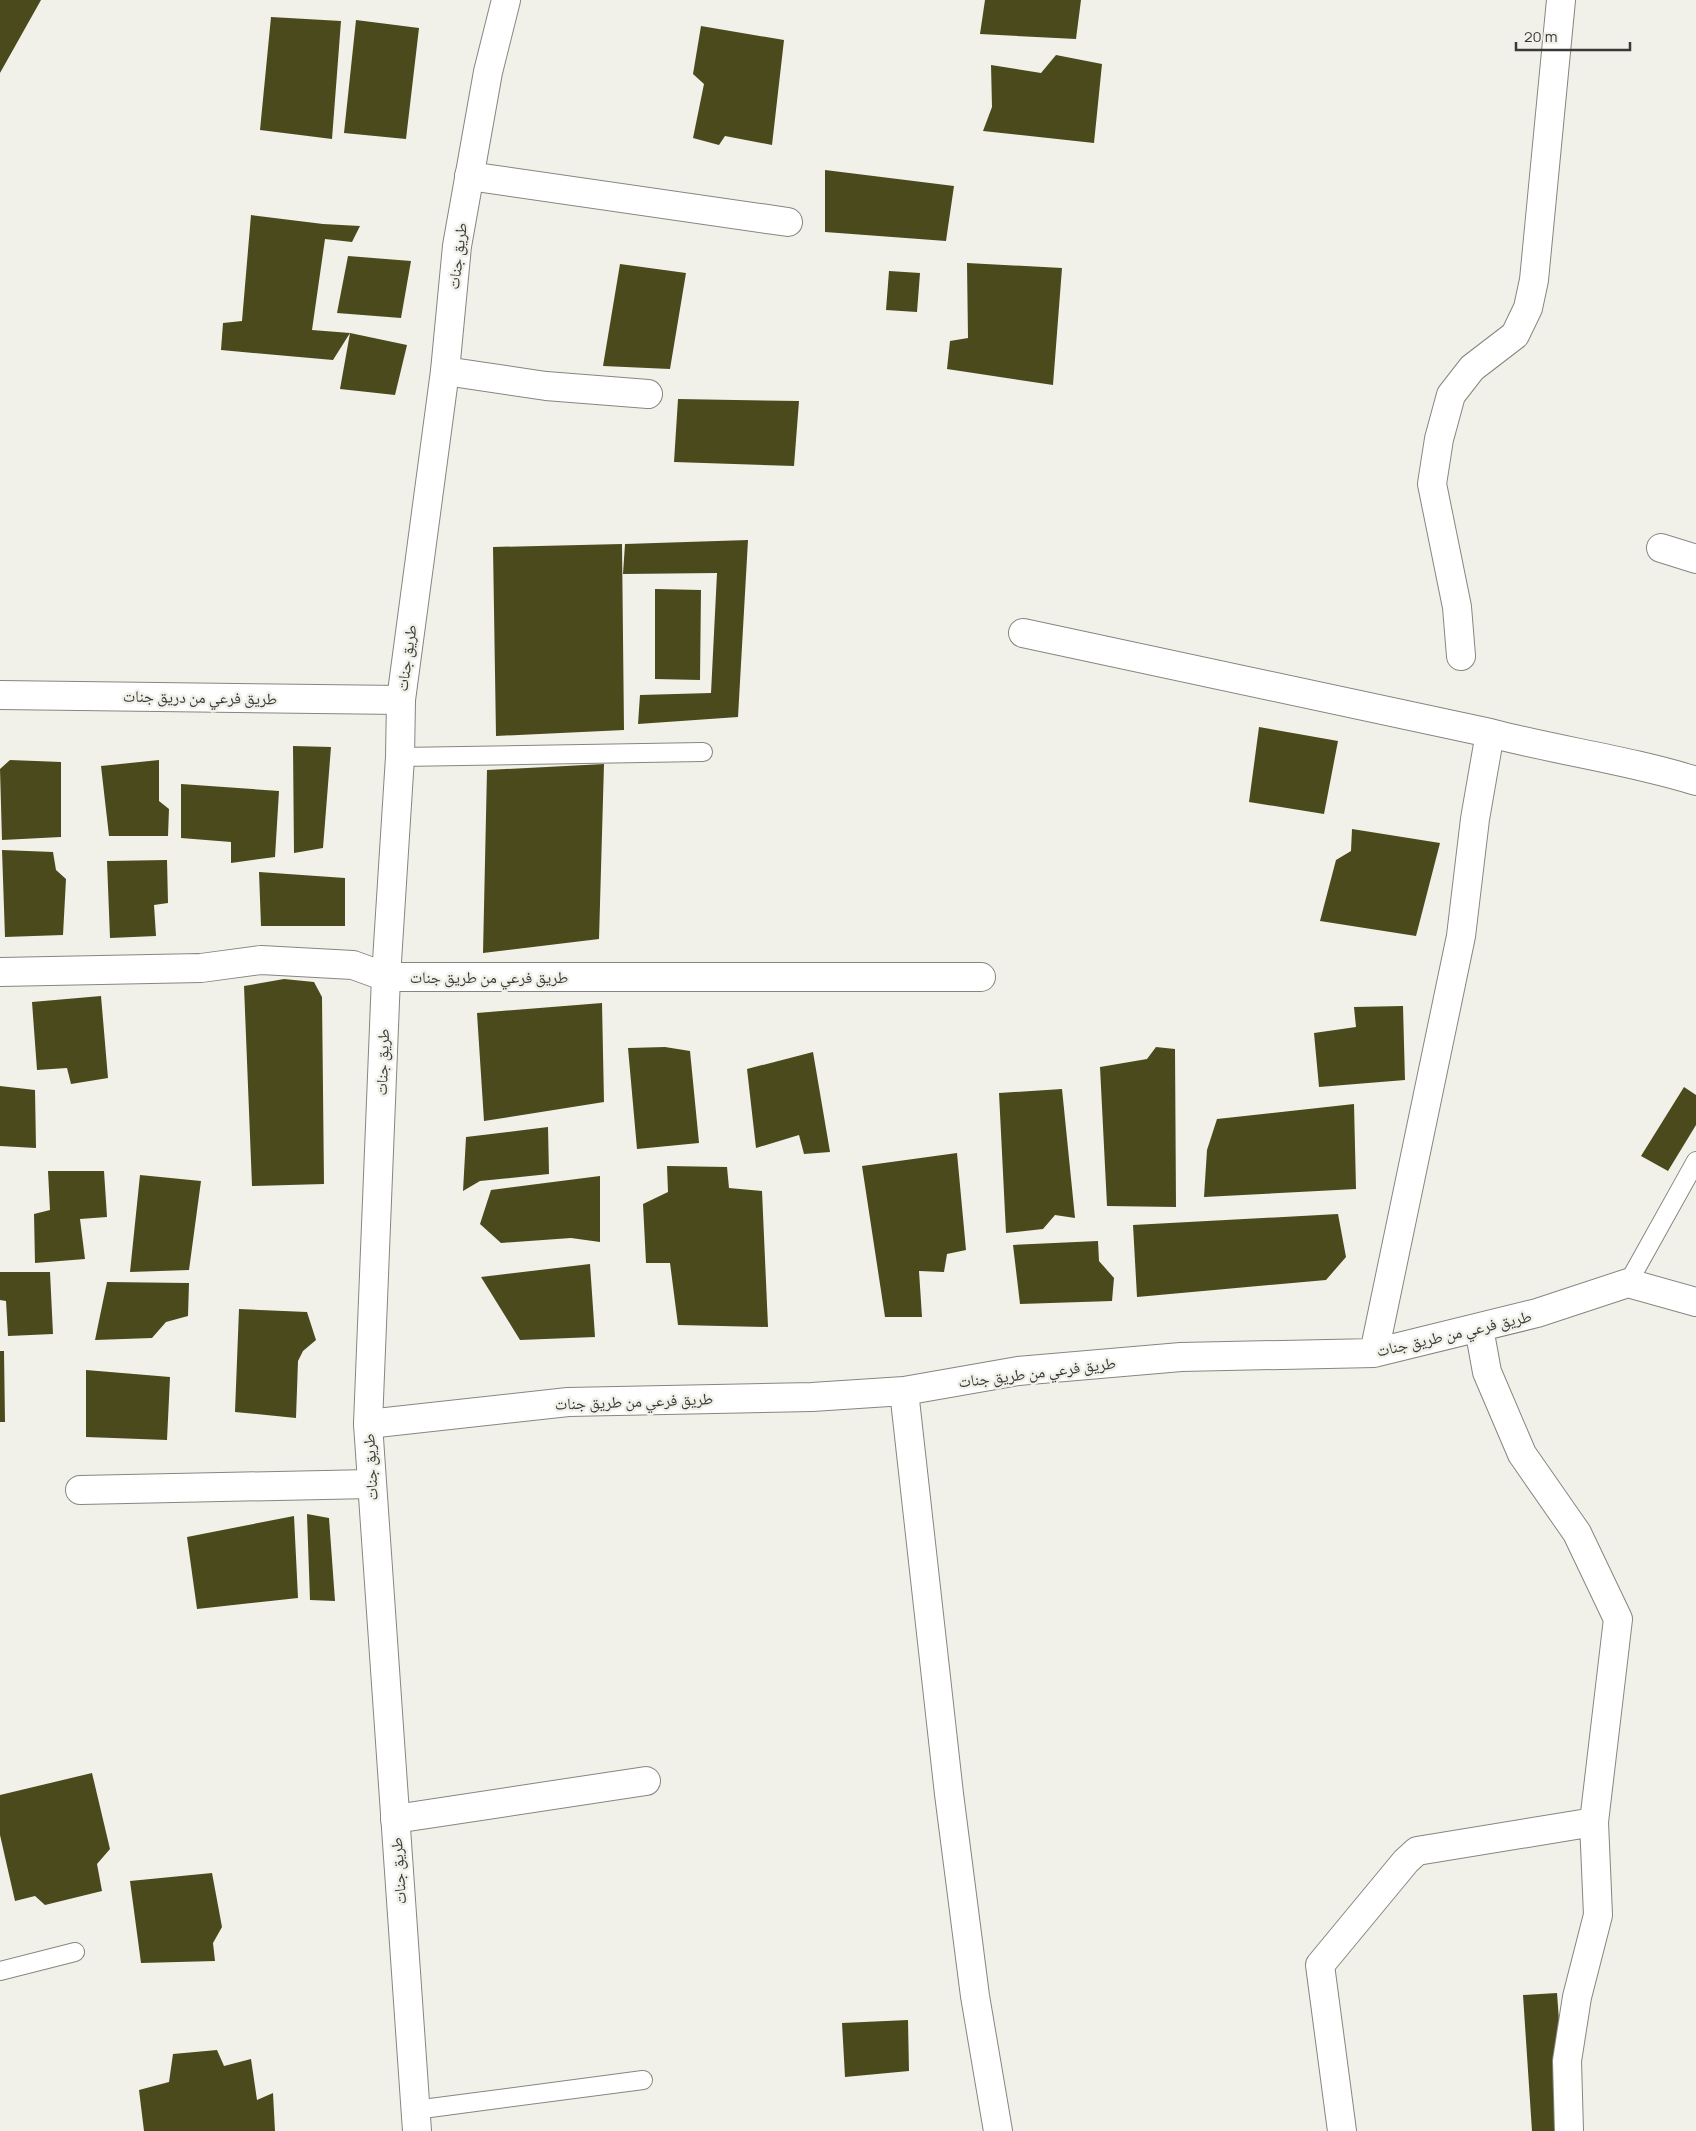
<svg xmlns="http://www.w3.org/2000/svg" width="1696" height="2131" font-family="Manrope,'Noto Naskh Arabic',sans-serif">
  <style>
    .building { fill: #4b4a1c }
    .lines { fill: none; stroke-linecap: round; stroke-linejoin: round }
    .lane-casing { stroke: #868680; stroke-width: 20 }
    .street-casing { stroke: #868680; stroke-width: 30 }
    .secondary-casing { stroke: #868680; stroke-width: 30 }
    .lane { stroke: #fff; stroke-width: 18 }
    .street { stroke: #fff; stroke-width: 28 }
    .secondary { stroke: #fff; stroke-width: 28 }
    .labels { text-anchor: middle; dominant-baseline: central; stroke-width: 5; stroke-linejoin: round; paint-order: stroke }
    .street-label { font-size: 16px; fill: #393936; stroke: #f1f1ea }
  </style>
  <rect width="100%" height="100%" fill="#f1f1ea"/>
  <path class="building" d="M0 0H41L0 73Z
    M985 0H1081L1076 39 980 34Z
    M271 17 341 21 332 139 260 130Z
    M356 20 419 28 406 139 344 133Z
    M701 26 784 40 772 145 725 136 719 145 693 138 704 84 693 74Z
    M1056 55 1102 64 1094 143 983 131 992 107 991 65 1041 73Z
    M825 170 954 186 946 241 825 232Z
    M251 215 323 224 360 226 352 242 325 239 312 330 350 333 333 360 221 350 223 323 242 321Z
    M348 256 411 261 401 318 337 313Z
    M967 263 1062 268 1053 385 947 369 950 341 968 338Z
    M620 264 686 273 670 369 603 366Z
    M889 271 920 273 917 312 886 310Z
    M350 333 407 345 395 395 340 389Z
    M678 399 799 401 794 466 674 462Z
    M748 540 738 717 638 724 640 695 711 693 717 573 623 574 625 544Z
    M622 544 624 730 496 736 493 547Z
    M655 589 701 590 700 680 655 679Z
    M1259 727 1338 741 1324 814 1249 802Z
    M293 746 331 747 323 848 294 853Z
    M10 760 61 762V837L2 840 0 769Z
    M159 760V801L169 809 168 836H109L101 766Z
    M604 764 599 939 483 953 487 770Z
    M181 784 279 791 275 857 231 863V842L181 838Z
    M1352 829 1440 843 1416 936 1320 921 1336 860 1351 851Z
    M2 850 53 852 56 870 66 879 63 935 5 937Z
    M167 860 168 903 154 905 156 936 110 938 107 861Z
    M259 872 345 878V926H261Z
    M284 979 314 982 322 997 324 1184 252 1186 244 986Z
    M101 996 108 1078 71 1084 67 1068 37 1070 32 1002Z
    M602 1003 604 1102 484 1121 477 1013Z
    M1403 1006 1405 1080 1319 1087 1314 1033 1356 1027 1354 1007Z
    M665 1047 690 1051 699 1143 637 1149 628 1048Z
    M1156 1047 1175 1049 1176 1207 1107 1206 1100 1067 1147 1059Z
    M813 1052 830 1152 804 1154 799 1135 756 1148 747 1069Z
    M0 1086 35 1090 36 1148 0 1146Z
    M1684 1087 1696 1095V1125L1668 1171 1641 1156Z
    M1062 1089 1075 1218 1055 1215 1043 1229 1006 1233 999 1093Z
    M1354 1104 1356 1189 1204 1197 1207 1150 1217 1119Z
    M548 1127 549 1174 480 1181 463 1191 466 1137Z
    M957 1153 966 1250 947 1254 944 1272 919 1271 922 1317H885L862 1166Z
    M667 1166 727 1167 729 1188 762 1191 768 1327 678 1325 670 1263H646L643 1204 668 1192Z
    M48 1171H104L107 1217 80 1219 85 1259 35 1263 34 1214 50 1210Z
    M140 1175 201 1181 189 1270 130 1272Z
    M600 1176V1242L571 1238 501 1243 480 1224 491 1190Z
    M1338 1214 1346 1257 1326 1280 1137 1297 1133 1225Z
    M1098 1241 1099 1261 1114 1278 1112 1301 1020 1304 1013 1245Z
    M590 1264 595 1337 520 1340 481 1277Z
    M0 1272H50L53 1334 8 1336 6 1301 0 1300Z
    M107 1282 189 1283 188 1316 166 1322 152 1338 95 1340Z
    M239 1309 307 1312 316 1340 303 1351 298 1361 296 1418 235 1412Z
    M0 1351H4L5 1422H0Z
    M86 1370 170 1377 167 1440 86 1437Z
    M307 1514 329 1518 335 1601 310 1600Z
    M294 1516 298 1598 197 1609 187 1537Z
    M92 1773 110 1849 97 1864 102 1891 45 1905 35 1896 15 1901 0 1835V1795Z
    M212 1873 222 1927 213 1943 215 1961 141 1963 130 1881Z
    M1557 1993 1567 2131H1532L1523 1995Z
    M908 2020 909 2071 845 2077 842 2023Z
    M217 2050 224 2066 251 2059 257 2100 273 2093 275 2131H144L139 2090 169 2082 173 2054Z"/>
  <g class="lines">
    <defs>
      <path id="lane" d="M400 757 703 752
        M1628 1283 1696 1161
        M0 1971 75 1952
        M415 2110 643 2080"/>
      <path id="street" d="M469 176 788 222
        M445 371 546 386 648 394
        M1661 548 1696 559
        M1023 633 1490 733C1558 751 1629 760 1696 781
        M1461 656 1457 607 1432 484 1439 439 1451 395 1472 368 1515 335 1528 308 1534 280 1561 0
        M0 695 401 700
        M0 972 201 968 261 960 353 965 386 977H981
        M1479 1328 1487 1372 1522 1454 1577 1533 1618 1619 1594 1822 1598 1915 1577 1997 1567 2061 1569 2131
        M1374 1353 1461 936 1475 819 1490 733
        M904 1391 949 1794 975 1996 998 2131
        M368 1424 568 1402 812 1397 904 1391 1018 1371 1181 1357 1374 1353 1537 1313 1628 1283 1696 1302
        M80 1490 371 1484
        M395 1819 646 1781
        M1342 2131 1320 1965 1406 1861 1417 1851 1594 1822"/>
      <path id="secondary" d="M417 2131 368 1424 386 977 400 757 401 700 445 371 457 246 488 72 506 0"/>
    </defs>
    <use href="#lane" class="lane-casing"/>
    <use href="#street" class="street-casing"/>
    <use href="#secondary" class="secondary-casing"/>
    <use href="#lane" class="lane"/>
    <use href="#street" class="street"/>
    <use href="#secondary" class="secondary"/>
  </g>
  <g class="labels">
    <g class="street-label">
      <text transform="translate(457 256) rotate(-83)">طريق جنات</text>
      <text transform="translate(406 658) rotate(-82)">طريق جنات</text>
      <text transform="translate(200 697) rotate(1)">طريق فرعي من دريق جنات</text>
      <text x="489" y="977">طريق فرعي من طريق جنات</text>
      <text transform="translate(382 1062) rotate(-88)">طريق جنات</text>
      <text transform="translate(1454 1333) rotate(-13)">طريق فرعي من طريق جنات</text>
      <text transform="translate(1037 1372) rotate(-7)">طريق فرعي من طريق جنات</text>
      <text transform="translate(634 1401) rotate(-2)">طريق فرعي من طريق جنات</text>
      <text transform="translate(370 1467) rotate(-93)">طريق جنات</text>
      <text transform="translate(398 1871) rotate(-94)">طريق جنات</text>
    </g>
  </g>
  <path d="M1516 42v8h114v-8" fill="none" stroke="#393936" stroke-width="2.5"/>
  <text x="1524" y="42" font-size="15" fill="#393936" stroke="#f1f1ea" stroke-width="4" paint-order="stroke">20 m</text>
</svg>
